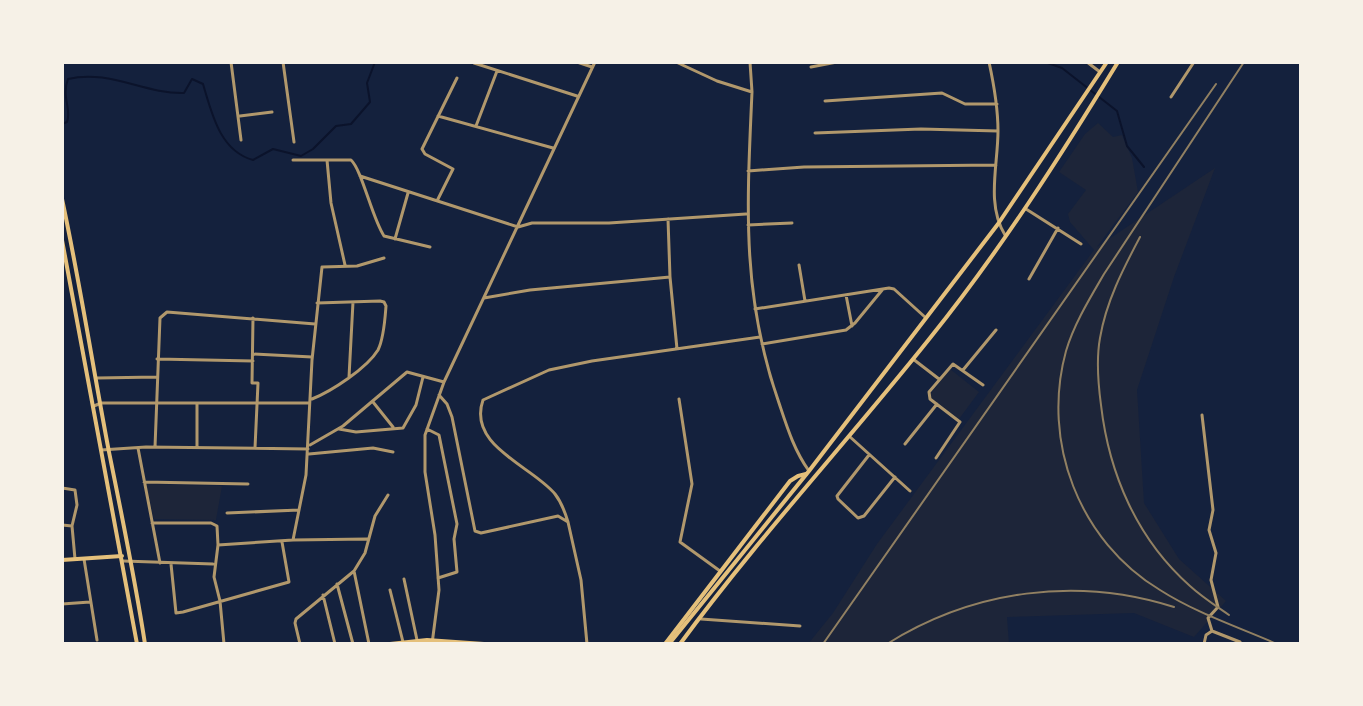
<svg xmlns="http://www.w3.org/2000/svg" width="1363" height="706" font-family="'Source Sans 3',sans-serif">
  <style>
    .green { fill: #1d2539 }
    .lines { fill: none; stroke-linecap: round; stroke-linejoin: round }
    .stream { stroke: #0b132b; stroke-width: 2 }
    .minor { stroke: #b1986c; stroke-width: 3 }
    .secondary { stroke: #e5c07b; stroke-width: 4 }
    .primary { stroke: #e5c07b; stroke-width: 4 }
    .trunk { stroke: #e5c07b; stroke-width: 4 }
    .rail { stroke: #918062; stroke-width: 2 }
  </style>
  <rect width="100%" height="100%" fill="#14213d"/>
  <path class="green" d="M1098 123 1113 137 1122 135 1132 158 1138 192 1097 247 1215 168 1174 277 1137 390 1144 503 1179 559 1226 601 1194 637 1134 613 1007 617 1009 644H808L833 613 877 544 1094 250 1070 222 1068 214 1086 190 1059 172 1085 134Z
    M950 369 979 392 959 419 929 396Z
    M146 484 222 486 216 520 154 519Z"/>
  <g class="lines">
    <path class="stream" d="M1045 62 1062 68 1117 111 1127 146 1144 167
      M62 124 67 122C72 109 61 97 68 79 109 69 144 94 184 93L192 79 203 84C212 114 220 151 253 160L273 149 301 156 313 149 336 126 351 124 370 102 367 83 375 62"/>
    <path class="minor" d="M231 62 241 140
      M283 62 294 142
      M577 62 592 67
      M676 62 717 81 752 92C747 204 741 295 779 403 787 427 794 450 809 471
      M750 62 752 92
      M989 62C994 85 998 107 998 131 998 165 986 204 1005 235
      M1087 62 1100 72
      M474 63 577 96
      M811 67 837 62
      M1171 97 1194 62
      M825 101 942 93 965 104H997
      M240 116 272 112
      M438 116 553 148
      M476 126 497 71
      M815 133 921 129 998 131
      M293 160H351C362 170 372 218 384 236L430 247
      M327 160 331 203 345 265
      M748 171 804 167 996 165
      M360 176 518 227 532 223H609L746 214
      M437 201 453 169 425 154 422 149 457 78
      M1026 209 1081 244
      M668 219 670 277 677 349
      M748 225 792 223
      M395 239 408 193
      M799 265 805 301
      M1029 279 1058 228
      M846 295 852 326
      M484 298 530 290 670 277
      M755 309 889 288 894 289 926 318
      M253 318 252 383H258L255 448
      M762 344 846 330 855 323 883 289
      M253 354 312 357
      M157 359 253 361
      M913 359 939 379
      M963 370 996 330
      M349 377 353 302
      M97 378 157 377
      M439 395 447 404 452 417 475 531 481 533 558 516 568 522 581 580 587 644
      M312 399C332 391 367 368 378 350 384 338 385 319 386 306L384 302 380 301 317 303
      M679 399 692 484 680 542 720 571
      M373 402 393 427
      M94 406 101 403H309
      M1202 415 1213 510 1209 530 1216 553 1211 580 1218 607 1208 618 1212 631
      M339 429 356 432 403 428 416 405 423 377
      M427 429 439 435 457 524 454 539 457 572 438 578
      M849 436 910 491
      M905 444 937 404
      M310 445 343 426 407 372 444 382
      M155 447 160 318 167 312 315 324
      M197 447V403
      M138 448 160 563
      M101 450 146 447 308 449
      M309 454 373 448 393 452
      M869 455 837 496 838 499 858 518 864 516 895 477
      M936 458 960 422 930 399 929 392 953 364 983 385
      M144 482 248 484
      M62 488 75 490 77 505 72 526
      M227 513 299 510
      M568 522C565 512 562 503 555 494 532 466 467 446 483 400L549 370 592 361 760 337
      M152 523H211L217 526 218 545 214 577 220 601 224 644
      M62 525 72 526 75 559
      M293 540 367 539
      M218 545 293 540 306 475 312 360 322 267 357 266 384 258
      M84 559 97 640
      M123 561 213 564
      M171 564 176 613 183 612 289 582 282 542
      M354 571 369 644
      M404 579 417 640
      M337 584 353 644
      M390 590 403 642
      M323 595 335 644
      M62 604 90 602
      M701 619 800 626
      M300 644 295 623 296 619 354 571 365 553 375 516 388 495
      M432 644 439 590 435 535 425 472V435L444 382 595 62
      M1204 644 1206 635 1212 631 1240 642"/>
    <path class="secondary" d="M62 199C80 283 93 368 109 452 122 516 135 579 145 644
      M62 240 137 644
      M62 560 122 556
      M390 644 427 640 484 644"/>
    <path class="primary" d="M665 644 790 481 798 476 806 474"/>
    <path class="trunk" d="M669 644 809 471 998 224 1107 62
      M680 644C758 538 848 441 930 338 1000 251 1060 157 1118 62"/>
    <path class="rail" d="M1244 62 1104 274C1090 298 1074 324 1066 351 1041 442 1079 541 1160 590 1196 613 1238 627 1277 644
      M1140 237C1123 269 1106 302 1100 338 1096 360 1098 383 1101 405 1109 474 1137 539 1190 586 1202 597 1216 606 1229 615
      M823 644 1216 84
      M887 644C973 590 1077 576 1174 607"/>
  </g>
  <rect width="1363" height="706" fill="none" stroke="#f6f1e7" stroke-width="128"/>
</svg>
